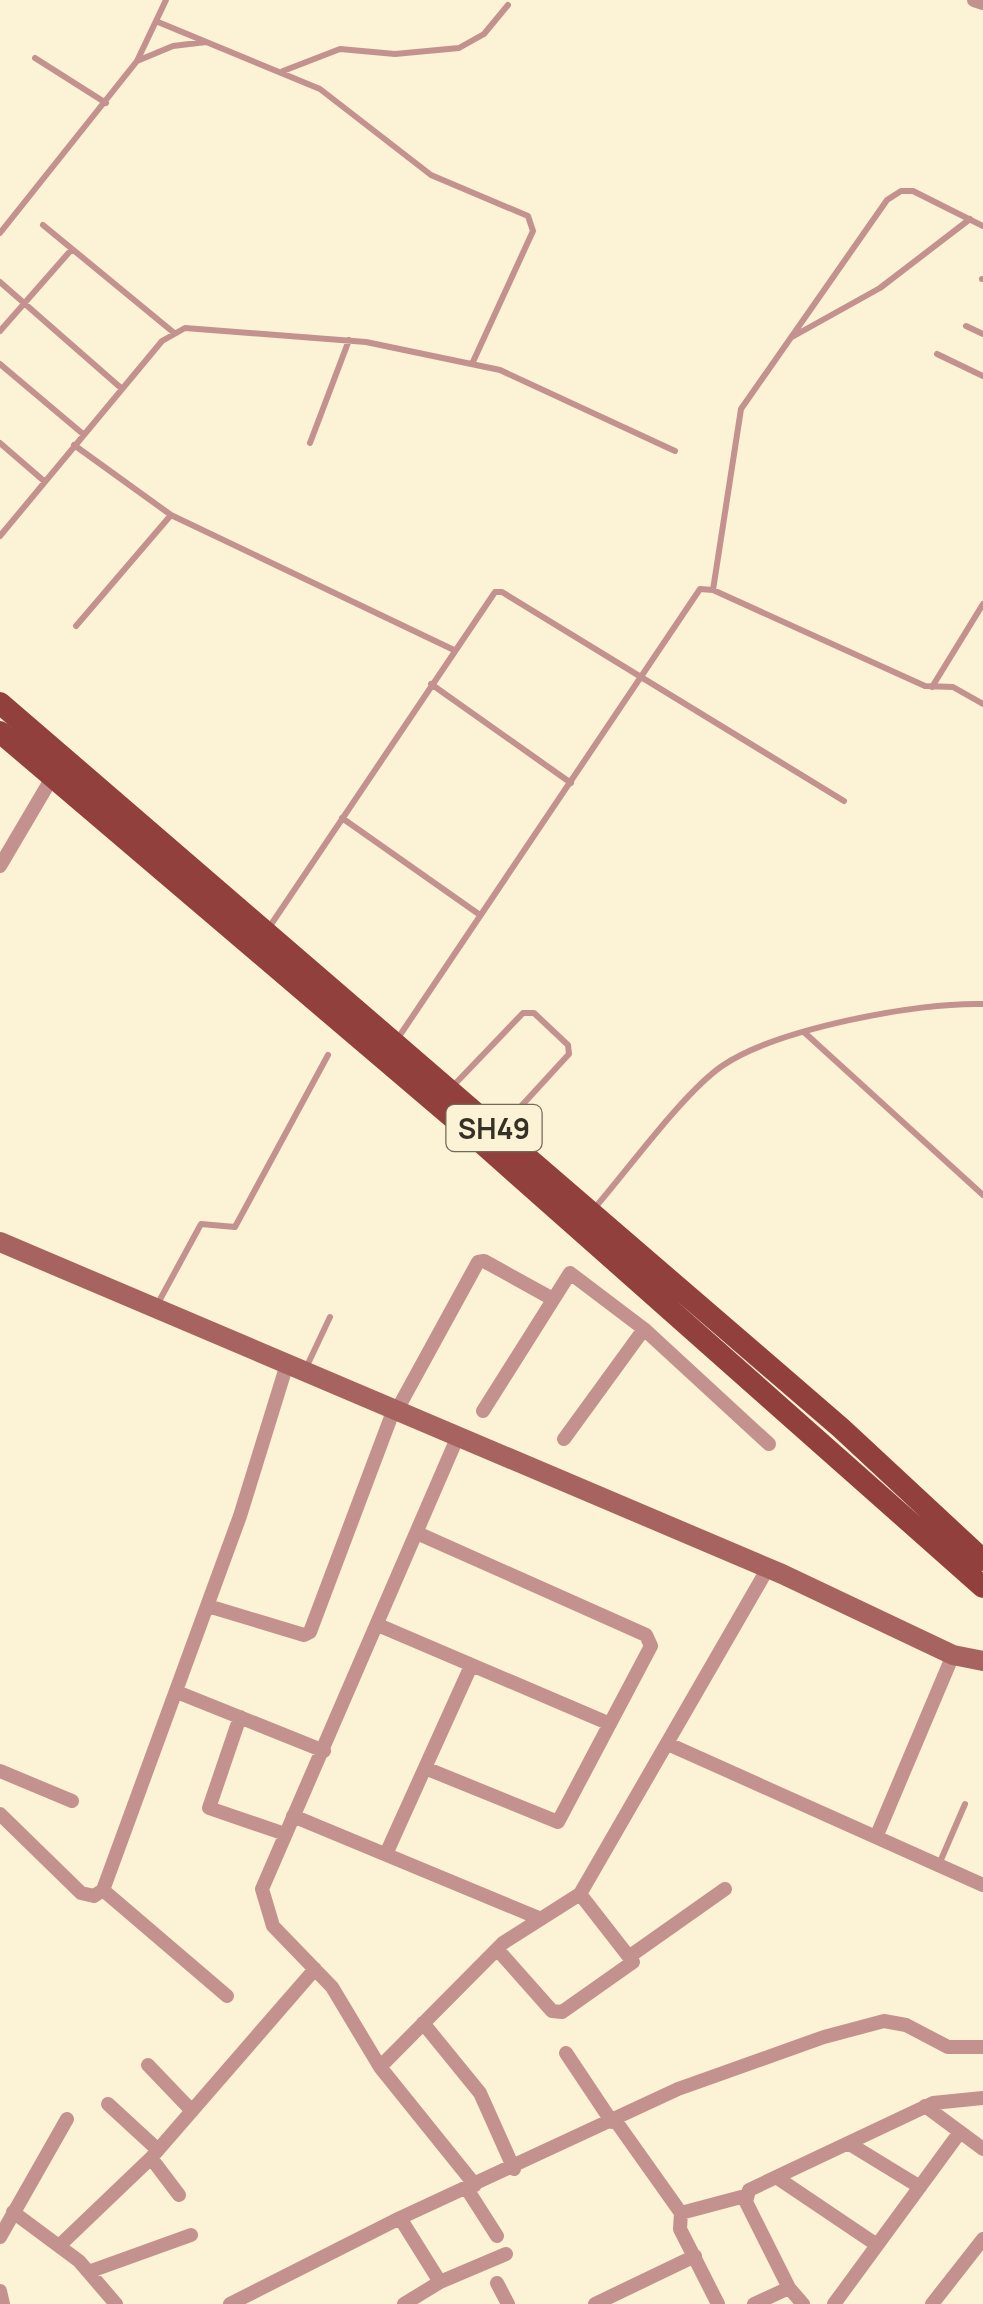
<svg xmlns="http://www.w3.org/2000/svg" width="983" height="2304" font-family="Manrope,sans-serif">
  <style>
    .lines { fill: none; stroke-linecap: round; stroke-linejoin: round }
    .lane { stroke: #c3928e; stroke-width: 6 }
    .street { stroke: #c3928e; stroke-width: 14 }
    .secondary { stroke: #a7635f; stroke-width: 20 }
    .primary { stroke: #92403e; stroke-width: 22 }
    .labels { text-anchor: middle; dominant-baseline: central; stroke-width: 10; stroke-linejoin: round; paint-order: stroke }
    .shield { fill: #fcf2d6; stroke: #716b5b; stroke-width: 2.5 }
    .shield-label { font-size: 28px; font-weight: bold; fill: #353126 }
  </style>
  <rect width="100%" height="100%" fill="#fcf2d6"/>
  <g class="lines">
    <path class="lane" d="M158 22 320 89 431 175 528 216 533 231 472 364
      M35 58 106 103
      M137 61 173 46 206 42
      M283 71 340 49 395 54 459 48 484 34 508 5
      M43 225 173 332
      M0 233 137 61 166 0
      M982 279H983
      M0 282 121 388
      M966 326 983 334
      M0 331 72 249
      M792 337 880 288 970 219
      M937 354 983 376
      M0 364 83 434
      M0 443 44 481
      M310 443 349 340
      M74 445 171 515 454 650
      M0 536 162 341 185 328 366 342 500 370 675 451
      M713 590 741 409 887 200 901 191H913L983 226
      M76 626 171 515
      M431 684 571 783
      M932 687 983 604
      M342 818 480 915
      M268 929 495 592H502L844 801
      M805 1033 983 1195
      M396 1041 700 589 713 590 925 686 953 687 983 704
      M453 1086 523 1013H534L568 1045 569 1054 502 1127
      M593 1210C627 1171 683 1093 722 1066 776 1029 917 1002 983 1004
      M157 1305 201 1224 235 1227 328 1055
      M305 1370 330 1317
      M940 1862 965 1804"/>
    <path class="street" d="M974 0 983 3
      M0 866 53 776
      M397 1410 478 1262 484 1261 551 1298
      M483 1411 570 1273 644 1329 769 1444
      M564 1439 644 1329
      M417 1533 646 1635 651 1646 558 1822 425 1768
      M208 1606 304 1635 310 1632 394 1409
      M378 1625 610 1724
      M177 1692 324 1751
      M240 1717 209 1808 285 1834
      M668 1744 983 1885
      M0 1771 72 1801
      M0 1814 81 1893 94 1896 103 1890 240 1516 287 1364
      M293 1816 541 1919
      M877 1835 953 1655
      M386 1854 471 1666
      M103 1890 227 1996
      M497 1949 552 2011 562 2012 633 1962 580 1894
      M630 1956 725 1889
      M423 2023 480 2093 514 2169
      M566 2053 612 2122
      M148 2065 192 2111
      M380 2067 332 1987 273 1926 262 1889 458 1436
      M108 2104 158 2150
      M925 2106 983 2149
      M615 2120 681 2213 680 2229 718 2304
      M848 2143 920 2187
      M151 2158 179 2195
      M776 2177 877 2245
      M475 2185 380 2067 503 1943 580 1894 768 1568
      M467 2189 497 2236
      M13 2212 79 2261 116 2304
      M681 2213 745 2196
      M400 2218 440 2282
      M0 2237 67 2119
      M59 2246 151 2158 315 1969
      M91 2271 191 2235
      M497 2283 508 2304
      M0 2291 3 2304
      M230 2304 400 2218 678 2089 824 2037 884 2021 906 2025 948 2047H983
      M404 2304 440 2282 506 2254
      M595 2304 695 2256
      M754 2304 789 2288
      M803 2304 789 2288 746 2202 749 2190 933 2103 983 2098
      M834 2304 960 2132
      M932 2304 983 2239"/>
    <path class="secondary" d="M0 1242 782 1574 953 1655 983 1661"/>
    <path class="primary" d="M0 703 841 1428 983 1560
      M0 732 466 1129 983 1587"/>
  </g>
  <g class="labels">
    <rect class="shield" x="446.5" y="1105" width="95" height="46" rx="8"/>
    <g class="shield-label">
      <text x="494" y="1128">SH49</text>
    </g>
  </g>
</svg>
